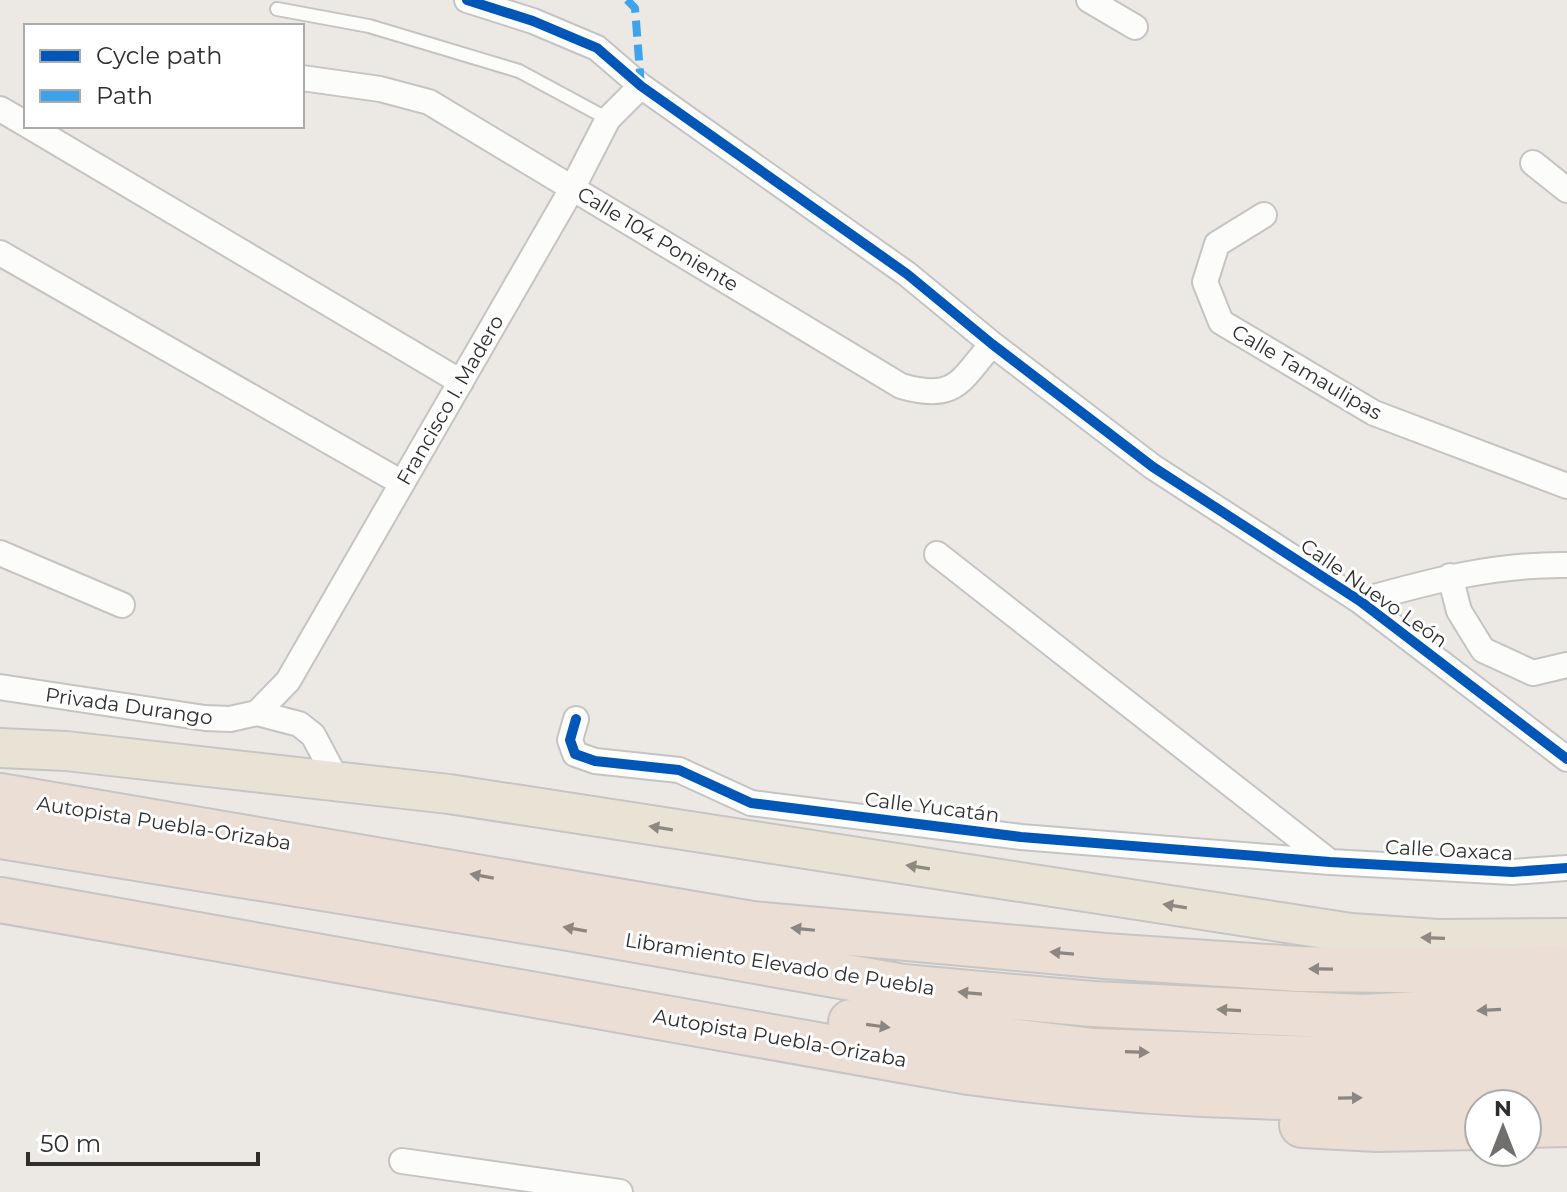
<svg xmlns="http://www.w3.org/2000/svg" width="1567" height="1192" font-family="Montserrat,sans-serif">
  <style>
    .lines { fill: none; stroke-linecap: round; stroke-linejoin: round }
    .service-casing { stroke: #c5c4c5; stroke-width: 16 }
    .minor-casing { stroke: #c5c4c5; stroke-width: 28 }
    .primary-casing { stroke: #c6c5c4; stroke-width: 42 }
    .motorway-casing { stroke: #c6c5c4; stroke-width: 48 }
    .service { stroke: #fcfcfb; stroke-width: 12 }
    .minor { stroke: #fcfcfb; stroke-width: 24 }
    .primary { stroke: #e9e3d5; stroke-width: 38 }
    .motorway { stroke: #eaded5; stroke-width: 44 }
    .quiet { stroke: #3ea3eb; stroke-width: 8; stroke-dasharray: 16 8; stroke-linecap: butt }
    .cycleway-casing { stroke: #fff; stroke-width: 15 }
    .cycleway { stroke: #0057b8; stroke-width: 10 }
    .oneway { fill: #8c8882 }
    .oneway2 { fill: #8c8682 }
    .labels { text-anchor: middle; dominant-baseline: central; stroke-width: 6; stroke-linejoin: round; paint-order: stroke }
    .street-label { font-size: 20px; fill: #2e2e2e; stroke: #fff }
  </style>
  <rect width="100%" height="100%" fill="#ece8e4"/>
  <g class="lines">
    <defs>
      <path id="service" d="M277 9 369 26 519 71 608 119"/>
      <path id="minor" d="M467 0 533 21 597 48 641 86 907 274 992 344 1153 467 1360 601 1567 759
        M1089 0 1135 27
        M302 78 380 89 429 102 901 386C956 402 960 381 992 344
        M0 109 26 124
        M29 126 461 382
        M1533 163 1567 190
        M1264 215 1217 244 1205 282 1221 322 1374 413 1567 486
        M0 253 402 483
        M0 553 122 605
        M937 554 1330 862
        M1450 576 1459 611 1483 650 1533 673 1567 665
        M1360 601C1431 581 1494 564 1567 565
        M0 687 205 718 230 719 257 713 299 724 313 735 337 780
        M257 713 288 681 573 187 608 119 641 86
        M576 719 570 740 575 754 595 761 679 770 751 803 1021 837 1330 862 1512 872 1567 868
        M402 1161 620 1192"/>
      <path id="primary" d="M0 748 66 751 449 794 1351 933 1438 939 1567 938"/>
      <path id="motorway" d="M0 796 752 924 1105 956 1299 969 1492 971 1567 967
        M0 836 563 927 903 987 1093 1004 1362 1017 1567 1006
        M0 900 969 1072C1167 1099 1368 1105 1567 1088
        M851 1022 1093 1051 1352 1060 1567 1049
        M1302 1125 1377 1129 1479 1127
        M1527 1125 1567 1124"/>
    </defs>
    <use href="#service" class="service-casing"/>
    <use href="#minor" class="minor-casing"/>
    <use href="#primary" class="primary-casing"/>
    <use href="#motorway" class="motorway-casing"/>
    <use href="#service" class="service"/>
    <use href="#minor" class="minor"/>
    <use href="#primary" class="primary"/>
    <use href="#motorway" class="motorway"/>
    <path class="quiet" d="M627 0 635 8 641 86"/>
    <defs>
      <path id="cycleway" d="M467 0 533 21 597 48 641 86 907 274 992 344 1153 467 1360 601 1567 759
        M576 719 570 740 575 754 595 761 679 770 751 803 1021 837 1330 862 1512 872 1567 868"/>
    </defs>
    <use href="#cycleway" class="cycleway-casing"/>
    <use href="#cycleway" class="cycleway"/>
  </g>
  <defs><path id="oneway-solid" d="M-6-.8H1V-3.2L6.5 0L1 3.2V.8H-6Z" transform="scale(2)"/></defs>
  <g class="oneway">
    <use href="#oneway-solid" transform="translate(661 828) rotate(-171)"/>
    <use href="#oneway-solid" transform="translate(918 867) rotate(-171)"/>
    <use href="#oneway-solid" transform="translate(1175 906) rotate(-171)"/>
    <use href="#oneway-solid" transform="translate(1433 938) rotate(-178)"/>
  </g>
  <g class="oneway2">
    <use href="#oneway-solid" transform="translate(482 876) rotate(-170)"/>
    <use href="#oneway-solid" transform="translate(575 929) rotate(-170)"/>
    <use href="#oneway-solid" transform="translate(803 929) rotate(-174)"/>
    <use href="#oneway-solid" transform="translate(1062 953) rotate(-175)"/>
    <use href="#oneway-solid" transform="translate(1321 969) rotate(-179)"/>
    <use href="#oneway-solid" transform="translate(970 993) rotate(-175)"/>
    <use href="#oneway-solid" transform="translate(1229 1010) rotate(-177)"/>
    <use href="#oneway-solid" transform="translate(1489 1010) rotate(177)"/>
    <use href="#oneway-solid" transform="translate(878 1026) rotate(8)"/>
    <use href="#oneway-solid" transform="translate(1137 1052) rotate(2)"/>
    <use href="#oneway-solid" transform="translate(1350 1098) rotate(-1)"/>
  </g>
  <g class="labels">
    <g class="street-label">
      <text transform="translate(658 239) rotate(31)">Calle 104 Poniente</text>
      <text transform="translate(1307 372) rotate(30)">Calle Tamaulipas</text>
      <text transform="translate(450 400) rotate(-60)">Francisco I. Madero</text>
      <text transform="translate(1374 593) rotate(35)">Calle Nuevo León</text>
      <text transform="translate(129 706) rotate(8)">Privada Durango</text>
      <text transform="translate(932 807) rotate(7)">Calle Yucatán</text>
      <text transform="translate(164 823) rotate(9)">Autopista Puebla-Orizaba</text>
      <text transform="translate(1449 850) rotate(3)">Calle Oaxaca</text>
      <text transform="translate(780 964) rotate(9)">Libramiento Elevado de Puebla</text>
      <text transform="translate(780 1038) rotate(10)">Autopista Puebla-Orizaba</text>
    </g>
  </g>
  <rect x="24" y="24" width="280" height="104" fill="#ffffff" stroke="#ababab" stroke-width="2"/>
  <rect x="40" y="50" width="40" height="12" fill="#0057b8" stroke="#ababab" stroke-width="2"/>
  <text x="96" y="64" font-size="24" fill="#2e2e2e">Cycle path</text>
  <rect x="40" y="90" width="40" height="12" fill="#3ea3eb" stroke="#ababab" stroke-width="2"/>
  <text x="96" y="104" font-size="24" fill="#2e2e2e">Path</text>
  <g transform="translate(1503 1128)"><circle r="38" fill="#ffffff" stroke="#ababab" stroke-width="2"/>
  <path d="M0-6L14 30L0 20L-14 30Z" fill="#706f6e"/>
  <text y="-12" font-size="22" font-weight="bold" text-anchor="middle" fill="#2e2e2e">N</text>
  </g>
  <path d="M28 1152v12h230v-12" fill="none" stroke="#2e2e2e" stroke-width="4"/>
  <text x="40" y="1152" font-size="24" fill="#2e2e2e" stroke="#ffffff" stroke-width="6" paint-order="stroke">50 m</text>
</svg>
